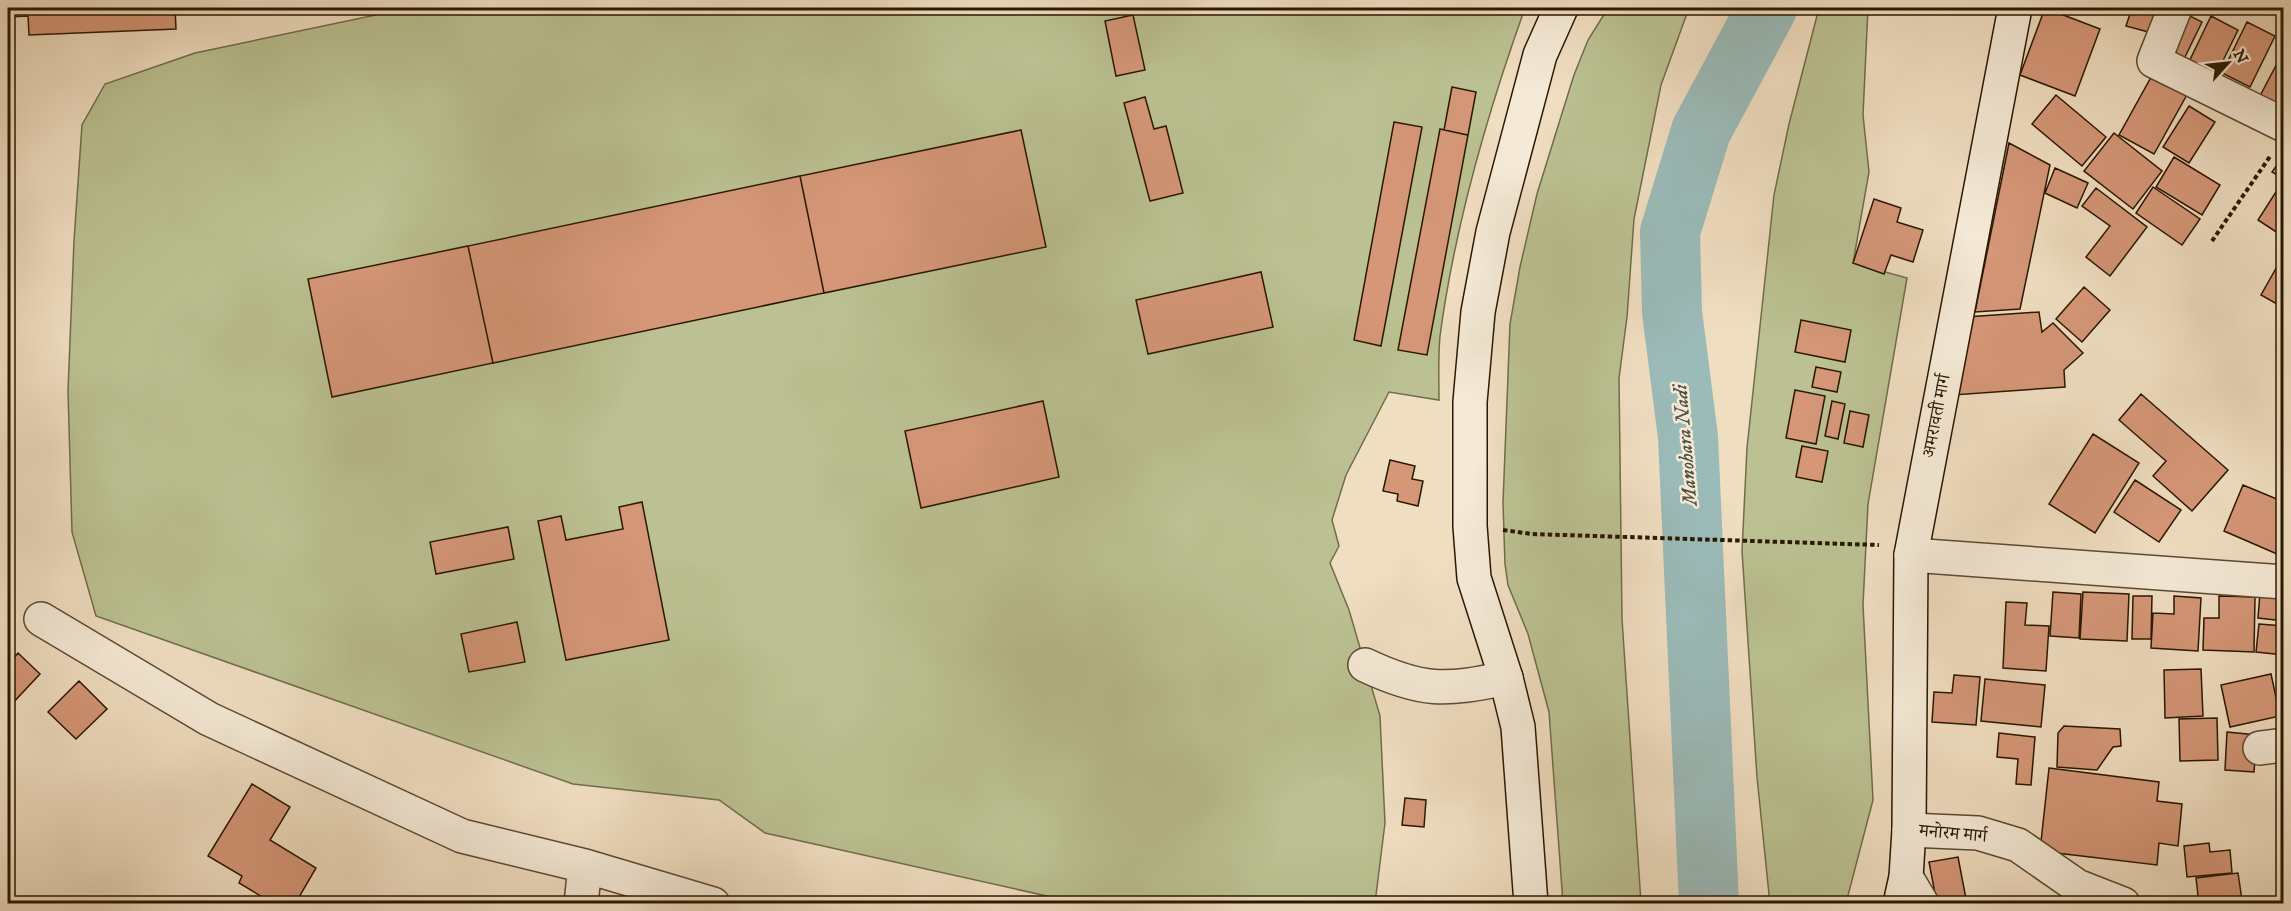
<svg xmlns="http://www.w3.org/2000/svg" width="2291" height="911" font-family="'IM FELL DW Pica','Noto Serif Devanagari',serif">
  <style>
    .green { fill: #bbc192; stroke: #726c4a; stroke-width: 1.5 }
    .lines { fill: none; stroke-linecap: round; stroke-linejoin: round }
    .river { stroke: #9bbbb9; stroke-width: 60 }
    .building { fill: #d59778; stroke: #2a1801; stroke-width: 1.5 }
    .minor-casing { stroke: #5c4a31; stroke-width: 36 }
    .secondary-casing { stroke: #2a1801; stroke-width: 36 }
    .path { stroke: #2a1801; stroke-width: 4; stroke-dasharray: 4.5 3; stroke-linecap: butt }
    .minor { stroke: #f5ead7; stroke-width: 33 }
    .secondary { stroke: #f5ead7; stroke-width: 33 }
    .labels { text-anchor: middle; dominant-baseline: central; stroke-width: 5; stroke-linejoin: round; paint-order: stroke }
    .street-label { font-size: 18px; fill: #2a1801; stroke: #f5ead7 }
    .water-label { font-size: 20px; font-style: italic; fill: #525141; stroke: #f5ead7 }
  </style>
  <rect width="100%" height="100%" fill="#f0dec1"/>
  <filter id="stains"><feTurbulence type="fractalNoise" baseFrequency=".00333" numOctaves="4"/><feColorMatrix values="0 0 0 0 .2 0 0 0 0 .09 0 0 0 0 .02 0 0 0 .5 -.17"/></filter>
  <radialGradient id="worn" r=".72"><stop offset=".6" stop-color="#630" stop-opacity="0"/><stop offset="1" stop-color="#630" stop-opacity=".3"/></radialGradient>
  <path class="green" d="M409 8H1525C1487 114 1455 224 1440 336 1438 357 1439 379 1439 400L1389 392 1346 475 1332 520 1339 546 1330 563 1349 610 1380 716 1385 823 1375 903H1078L765 833 719 800 573 784 96 616 72 532 68 391 74 241 82 125 105 84 195 53Z
    M1608 8H1689L1661 85 1634 219 1627 317 1619 378 1622 619 1641 903H1563L1549 712 1528 634 1508 585 1505 564 1503 503 1510 324 1520 267 1537 194 1559 123 1574 75 1588 40Z
    M1819 8H1868L1863 115 1869 172 1853 263 1907 278 1868 504 1863 605 1873 800 1846 903 1770 904 1757 777 1742 551 1747 448 1774 195 1789 124Z"/>
  <g class="lines">
    <path class="river" d="M1709 904 1688 437 1672 312 1670 232 1701 131 1767 8"/>
  </g>
  <path class="building" d="M8 8H175L176 29 29 35 28 16 8 17Z
    M2045 8 2100 29 2075 96 2020 75Z
    M2132 8H2164L2156 34 2126 26Z
    M2202 8H2219L2215 14Z
    M2178 10 2202 22 2184 59 2161 47Z
    M1133 15 1145 70 1116 76 1105 21Z
    M2211 16 2238 30 2214 79 2187 66Z
    M2247 22 2275 36 2250 87 2222 73Z
    M2281 56 2284 57V108L2260 96Z
    M2154 72 2189 91 2154 154 2119 135Z
    M1452 87 1476 92 1468 135 1444 130Z
    M2056 95 2106 137 2082 166 2032 124Z
    M1145 97 1154 129 1166 126 1183 193 1150 201 1124 103Z
    M2189 106 2215 122 2189 163 2163 147Z
    M1394 122 1422 127 1381 346 1354 340Z
    M1440 129 1468 135 1427 355 1398 350Z
    M1021 130 1046 247 824 293 800 176Z
    M2114 133 2162 171 2133 209 2084 171Z
    M2009 143 2050 165 2020 309 1975 312Z
    M2284 155V179L2272 172Z
    M2174 157 2220 185 2202 215 2156 187Z
    M2055 168 2088 183 2077 208 2045 193Z
    M800 176 824 293 493 363 468 246Z
    M2281 184 2284 186V237L2258 220Z
    M2153 187 2200 219 2182 245 2136 213Z
    M2096 188 2147 227 2110 276 2086 257 2110 226 2082 206Z
    M1874 199 1901 208 1897 222 1923 230 1913 262 1891 255 1884 274 1853 263Z
    M468 246 493 363 332 397 308 279Z
    M2283 256 2284 257V308L2261 295Z
    M1261 272 1273 327 1148 354 1136 300Z
    M2084 287 2110 310 2082 342 2056 319Z
    M2039 312 2042 332 2053 323 2083 353 2064 370 2065 387 1953 395 1966 317Z
    M1801 320 1851 330 1845 362 1795 352Z
    M1816 367 1841 372 1837 392 1812 387Z
    M1795 390 1825 396 1816 444 1786 438Z
    M2141 394 2228 470 2192 511 2153 476 2166 461 2119 420Z
    M1043 401 1059 477 921 508 905 431Z
    M1832 401 1845 404 1838 439 1825 436Z
    M1850 411 1869 415 1863 447 1844 443Z
    M2093 434 2139 463 2095 533 2049 504Z
    M1802 446 1828 451 1822 482 1796 477Z
    M1390 460 1415 466 1412 479 1423 481 1418 506 1397 501 1398 494 1383 491Z
    M2135 480 2181 510 2159 542 2114 512Z
    M2243 485 2284 502V539L2277 554 2224 531Z
    M642 502 669 640 566 660 538 521 561 516 566 540 623 529 619 507Z
    M508 527 514 559 436 574 430 542Z
    M2053 592 2081 594 2079 638 2050 636Z
    M2083 592 2129 594 2127 641 2080 639Z
    M2260 593 2284 596V621L2258 618Z
    M2133 596H2152L2151 639H2132Z
    M2174 596 2201 598 2198 651 2151 648 2153 613 2174 614Z
    M2219 596 2255 597 2254 652 2203 650 2204 618H2219Z
    M2006 602 2027 603 2025 625 2049 626 2046 671 2003 668Z
    M517 622 525 662 469 672 461 634Z
    M2259 624 2284 626V655L2256 652Z
    M18 653 40 674 8 708V665Z
    M2201 669 2203 716 2165 718 2164 670Z
    M2271 674 2280 716 2230 727 2221 685Z
    M1954 675 1980 677 1976 725 1932 722 1934 692 1952 693Z
    M1985 679 2045 685 2041 727 1981 721Z
    M79 681 107 709 76 739 48 712Z
    M2217 718 2218 760 2180 761 2179 719Z
    M2064 726 2120 729 2121 746 2113 747 2097 770 2057 767 2058 733Z
    M2227 732 2257 735 2254 772 2225 770Z
    M1999 733 2035 737 2031 785 2016 784 2018 759 1997 757Z
    M2049 768 2159 782 2157 801 2182 804 2178 846 2159 843 2157 865 2040 851Z
    M252 784 290 807 270 840 316 868 295 904H261L264 898 239 883 242 876 208 856Z
    M1405 798 1426 800 1424 827 1402 825Z
    M2209 843 2210 852 2230 850 2232 873 2187 877 2184 846Z
    M1958 857 1967 904H1937L1929 862Z
    M2238 873 2242 900 2199 904 2196 878Z"/>
  <g class="lines">
    <defs>
      <path id="minor" d="M2175 8 2154 61 2284 125
        M1911 555 2284 582
        M41 619 209 719 462 836 585 866 713 904
        M1365 665C1422 692 1445 691 1506 678
        M2260 748 2284 745
        M1909 830 1978 833 2018 845 2077 886 2123 904
        M1906 877 1922 904
        M581 904 585 866"/>
      <path id="secondary" d="M1531 904 1518 727 1506 678 1474 578 1470 526V402L1478 312 1493 232 1540 55 1561 8
        M1900 904 1906 877 1909 830 1911 555 2015 8"/>
    </defs>
    <use href="#minor" class="minor-casing"/>
    <use href="#secondary" class="secondary-casing"/>
    <path class="path" d="M2212 241 2271 155
      M1503 530 1532 534 1879 545"/>
    <use href="#minor" class="minor"/>
    <use href="#secondary" class="secondary"/>
  </g>
  <g class="labels">
    <g class="street-label">
      <text transform="translate(1937 416) rotate(-79)">अमरावती मार्ग</text>
      <text transform="translate(1953 834) rotate(5)">मनोरम मार्ग</text>
    </g>
    <g class="water-label">
      <text transform="translate(1686 445) rotate(-95)">Manohara Nadi</text>
    </g>
  </g>
  <rect width="2291" height="911" fill="none" stroke="#f0dec1" stroke-width="30"/>
  <rect x="9" y="9" width="2273" height="893" fill="none" stroke="#2a1801" stroke-width="3"/>
  <rect x="15" y="15" width="2261" height="881" fill="none" stroke="#2a1801" stroke-width="1.5"/>
  <g transform="translate(2228 63) rotate(63)" stroke="#f5ead7" stroke-width="4.5" paint-order="stroke">
  <path d="M0-4.5L10 22L0 15L-10 22Z" fill="#2a1801"/>
  <text y="-9" font-size="16" font-weight="bold" text-anchor="middle" fill="#2a1801">N</text>
  </g>
  <rect width="100%" height="100%" filter="url(#stains)"/>
  <rect width="100%" height="100%" fill="url(#worn)"/>
</svg>
